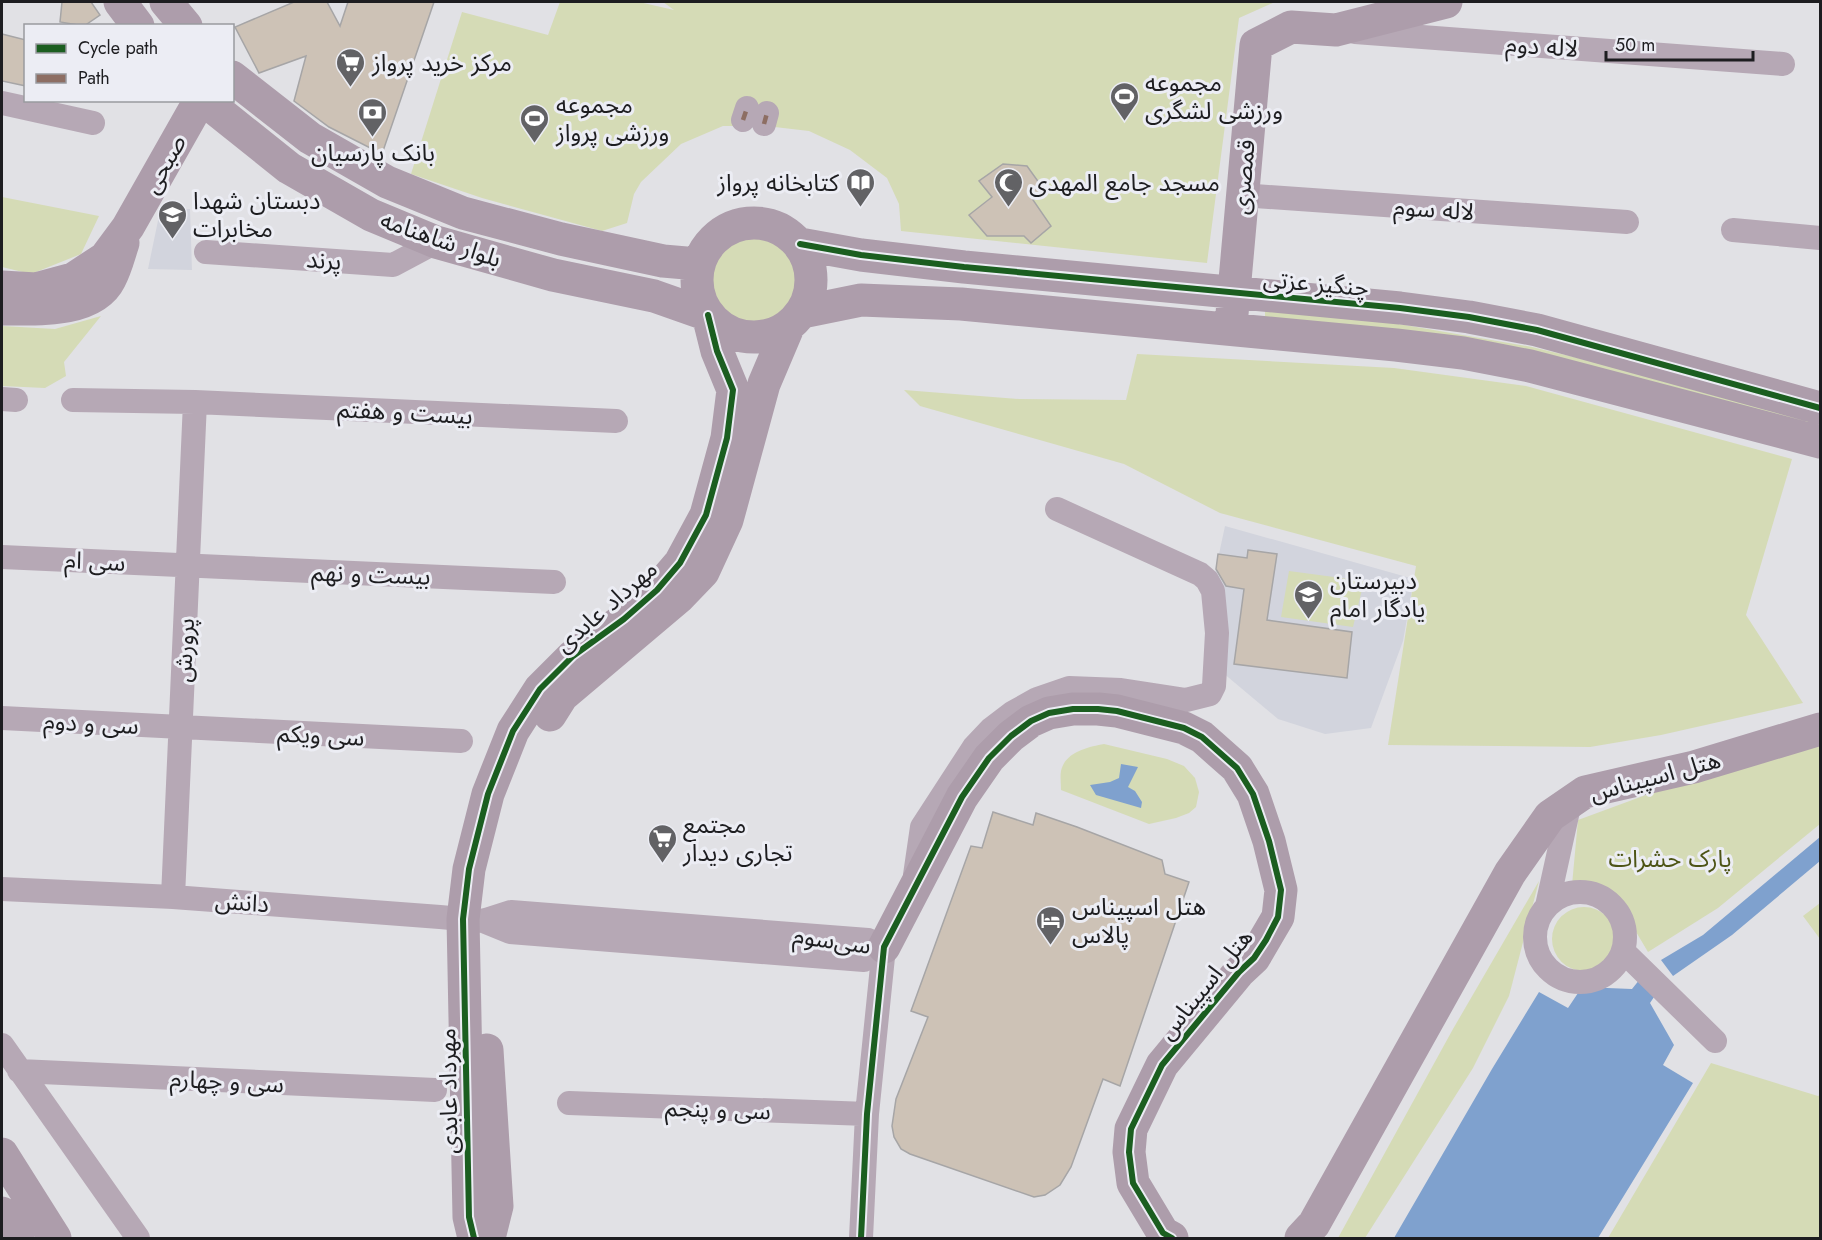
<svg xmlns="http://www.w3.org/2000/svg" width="1822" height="1240" font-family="Jost,'Noto Sans Arabic',sans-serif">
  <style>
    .built { fill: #d2d4dd }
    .green { fill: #d5dbb6 }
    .water { fill: #7fa1ce }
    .building { fill: #cdc2b6; stroke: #a6a5a6; stroke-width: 1.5 }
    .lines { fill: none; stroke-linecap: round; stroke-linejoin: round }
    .street { stroke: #b6a8b5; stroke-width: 24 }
    .secondary { stroke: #ad9dab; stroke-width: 33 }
    .quiet { stroke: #8d6e63; stroke-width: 4.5; stroke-dasharray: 9 4.5; stroke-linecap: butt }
    .cycleway-casing { stroke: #ecedf4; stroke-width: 10 }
    .cycleway { stroke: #1b5e20; stroke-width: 6 }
    .labels { text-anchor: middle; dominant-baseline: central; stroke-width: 6; stroke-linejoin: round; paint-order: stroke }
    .street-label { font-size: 24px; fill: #1d1d20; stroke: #ecedf4 }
    .poi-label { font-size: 24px; fill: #1d1d20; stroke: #ecedf4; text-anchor: start }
    .park-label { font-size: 24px; fill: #4d5416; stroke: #ecedf4 }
  </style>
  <rect width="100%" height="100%" fill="#e1e1e5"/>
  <path class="built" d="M190 209 192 270 148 269 160 211Z
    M1225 526 1414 579 1403 641 1371 728 1325 734 1278 719 1210 662V596Z"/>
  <path class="green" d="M560 2H639L674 10 663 2H1275L1239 18 1207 263 901 231 899 204 887 178 850 150 809 131 766 126H723L681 144 641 182 634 194 627 223 602 231 482 198 411 174 462 12 548 35Z
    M2 197 99 216 81 254 31 274 2 267Z
    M705 279a47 47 0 1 1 94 0a47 47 0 1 1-94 0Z
    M1265 310 1399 324 1532 347 1820 416V428L1265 320Z
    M101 316 64 362 66 376 45 388 2 386V326L55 329Z
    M1137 354 1394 368 1526 386 1792 459 1746 615 1803 703 1661 735 1590 747 1388 745 1416 566 1220 513 1124 464 920 406 904 390 1019 399 1126 400Z
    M1289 571 1364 581 1353 627 1281 617Z
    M1820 743V824L1718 908 1648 952 1623 910 1605 891 1572 885 1578 820 1654 792Z
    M1104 744 1167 759 1184 766 1195 778 1199 792 1196 807 1189 813 1176 818 1149 824 1061 790C1061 784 1060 776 1061 771 1065 752 1088 747 1104 744Z
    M1539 881 1509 996 1473 1068 1365 1238H1338L1453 1029Z
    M1820 903V939L1803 916Z
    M1552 939a32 32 0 1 1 64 0a32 32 0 1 1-64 0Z
    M1711 1063 1818 1096 1820 1095V1238H1608Z"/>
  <path class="water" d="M1121 764 1138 767 1128 787 1135 791 1142 802 1141 808 1096 795 1090 785 1110 782 1119 778Z
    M1820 837V861L1732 935 1673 976 1661 960 1703 935Z
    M1640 979 1658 991 1650 1003 1674 1045 1663 1065 1693 1083 1598 1238H1394L1492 1069 1539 992 1568 1008 1582 987 1632 989Z"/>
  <path class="building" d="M62 2H91L100 15 84 26 60 22Z
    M294 2H327L340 26 348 2H434L382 154 329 127 294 101 306 56 259 73 235 27Z
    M2 34 26 40V86L2 81Z
    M1003 164 1027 166 1045 191 1033 200 1051 226 1031 243 1024 236H987L969 215 992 197 979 181Z
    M1248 550 1277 554 1267 620 1352 632 1347 678 1234 664 1244 589 1226 586 1216 569 1218 554 1247 558Z
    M993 812 1033 825 1036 813 1077 827 1162 860 1165 874 1189 882 1120 1086 1103 1079 1071 1167 1060 1185 1045 1195 1034 1197 910 1154 901 1149 894 1137 892 1126 896 1099 928 1017 911 1011 971 846 982 848Z"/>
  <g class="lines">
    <path class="street" d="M1355 32 1783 64
      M2 103 93 123
      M743 120 747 108
      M764 124 767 113
      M1241 195 1627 222
      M1733 230 1820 238
      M206 252 393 265 436 242
      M2 399 16 400
      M73 400 195 402 616 421
      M2 557 554 582
      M2 718 461 741
      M915 875 922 827 974 747 991 729 1012 713 1037 699 1069 688 1121 690 1186 700 1210 694 1214 686 1217 633 1213 591 1207 580 1200 574 1057 509
      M2 889 173 897 440 917 483 921 510 932 864 960 884 947
      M1535 937a45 45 0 1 1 90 0a45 45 0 1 1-90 0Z
      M173 897 195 402
      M1547 906 1570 802
      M483 921 511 912 868 940 884 947
      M1624 952 1715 1041
      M2 1045 138 1238
      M19 1071 435 1090
      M569 1103 867 1114
      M861 1238 867 1114 884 947"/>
    <path class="secondary" d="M120 2 138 26
      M166 2 186 26
      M232 77 310 138 387 182 463 213 561 239 663 261 698 264
      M204 100 289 168 371 215 436 242 553 275 654 296 708 315 717 351 733 390 727 438 706 515 680 563 657 590 624 619 573 656 540 689 513 731 488 794 469 869 463 919 469 1217 474 1238
      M697 280a57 57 0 1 1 114 0a57 57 0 1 1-114 0Z
      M800 244 861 255 964 267 1400 308 1469 317 1537 330 1820 408
      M2 287 36 289 73 279 105 258 128 227 200 100
      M3 309C35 309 93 313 110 279 116 268 119 255 123 243
      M802 312 861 300 961 304 1396 345 1463 353 1530 366 1820 442
      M1232 314 1256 45 1291 27 1336 30 1446 2
      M550 715 562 696 678 598 703 572 727 520 764 384 789 325
      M884 947 962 797 989 758 1011 736 1031 721 1049 713 1073 709H1098L1117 711 1184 728 1202 737 1237 768 1253 794 1269 841 1281 890 1278 917 1254 958 1239 972 1162 1065 1131 1129 1129 1152 1133 1183 1163 1233 1172 1238
      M487 1050 497 1206 489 1238
      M2 1154 55 1238
      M2 1213 18 1238
      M1301 1238 1314 1224 1510 873 1550 816 1585 792 1694 767 1820 729"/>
    <path class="quiet" d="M743 120 747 108
      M764 124 767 113"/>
    <defs>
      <path id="cycleway" d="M800 244 861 255 964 267 1400 308 1469 317 1537 330 1820 408
        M474 1238 469 1217 463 919 469 869 488 794 513 731 540 689 573 656 624 619 657 590 680 563 706 515 727 438 733 390 717 351 708 315
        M861 1238 867 1114 884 947 962 797 989 758 1011 736 1031 721 1049 713 1073 709H1098L1117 711 1184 728 1202 737 1237 768 1253 794 1269 841 1281 890 1278 917 1266 940 1254 958 1239 972 1162 1065 1131 1129 1129 1152 1133 1183 1163 1233 1172 1238"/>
    </defs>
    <use href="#cycleway" class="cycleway-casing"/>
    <use href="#cycleway" class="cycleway"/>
  </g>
  <defs>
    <symbol id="supermarket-pin" viewBox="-11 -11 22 30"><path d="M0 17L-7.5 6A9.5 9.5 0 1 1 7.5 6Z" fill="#626265" stroke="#ecedf4"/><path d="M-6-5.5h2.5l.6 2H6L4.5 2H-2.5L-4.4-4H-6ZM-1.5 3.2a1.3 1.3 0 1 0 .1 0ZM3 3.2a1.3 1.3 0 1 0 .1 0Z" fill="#fff"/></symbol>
    <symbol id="stadium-pin" viewBox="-11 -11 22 30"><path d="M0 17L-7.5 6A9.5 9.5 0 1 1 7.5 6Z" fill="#626265" stroke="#ecedf4"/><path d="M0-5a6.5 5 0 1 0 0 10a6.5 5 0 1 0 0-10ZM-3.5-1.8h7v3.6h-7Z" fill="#fff"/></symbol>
    <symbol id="bank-pin" viewBox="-11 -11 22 30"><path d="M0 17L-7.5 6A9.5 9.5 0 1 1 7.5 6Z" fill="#626265" stroke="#ecedf4"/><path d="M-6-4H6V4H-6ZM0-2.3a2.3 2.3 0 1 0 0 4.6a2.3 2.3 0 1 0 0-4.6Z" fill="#fff"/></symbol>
    <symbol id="library-pin" viewBox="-11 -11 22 30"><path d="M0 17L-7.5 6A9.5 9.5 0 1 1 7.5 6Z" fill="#626265" stroke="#ecedf4"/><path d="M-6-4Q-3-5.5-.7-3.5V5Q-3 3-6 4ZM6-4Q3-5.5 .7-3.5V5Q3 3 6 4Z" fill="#fff"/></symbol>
    <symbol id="mosque-pin" viewBox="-11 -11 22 30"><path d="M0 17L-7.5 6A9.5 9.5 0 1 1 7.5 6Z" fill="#626265" stroke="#ecedf4"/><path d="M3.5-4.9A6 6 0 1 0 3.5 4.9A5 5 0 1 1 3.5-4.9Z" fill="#fff"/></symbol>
    <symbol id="school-pin" viewBox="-11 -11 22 30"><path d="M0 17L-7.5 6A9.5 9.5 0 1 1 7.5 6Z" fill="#626265" stroke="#ecedf4"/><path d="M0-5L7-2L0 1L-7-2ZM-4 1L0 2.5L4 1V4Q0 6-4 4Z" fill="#fff"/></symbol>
    <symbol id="hotel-pin" viewBox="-11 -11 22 30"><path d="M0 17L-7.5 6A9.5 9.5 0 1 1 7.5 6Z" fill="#626265" stroke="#ecedf4"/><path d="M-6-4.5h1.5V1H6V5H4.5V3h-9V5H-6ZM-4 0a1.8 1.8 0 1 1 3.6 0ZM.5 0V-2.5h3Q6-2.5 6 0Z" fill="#fff"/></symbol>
  </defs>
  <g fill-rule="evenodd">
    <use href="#supermarket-pin" x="334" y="46" width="33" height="45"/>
    <use href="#stadium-pin" x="1108" y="80" width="33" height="45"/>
    <use href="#bank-pin" x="356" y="96" width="33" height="45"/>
    <use href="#stadium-pin" x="518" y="102" width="33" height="45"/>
    <use href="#library-pin" x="844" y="166" width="33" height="45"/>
    <use href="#mosque-pin" x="992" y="166" width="33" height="45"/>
    <use href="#school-pin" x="156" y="198" width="33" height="45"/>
    <use href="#school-pin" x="1292" y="578" width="33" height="45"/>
    <use href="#supermarket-pin" x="646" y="822" width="33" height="45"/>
    <use href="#hotel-pin" x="1034" y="904" width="33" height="45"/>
  </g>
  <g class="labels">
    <g class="street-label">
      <text transform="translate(1542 46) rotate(4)">لاله دوم</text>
      <text transform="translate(164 164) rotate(-61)">صبحی</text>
      <text transform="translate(1243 177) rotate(-85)">قمصری</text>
      <text transform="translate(1434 209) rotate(4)">لاله سوم</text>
      <text transform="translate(441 239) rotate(19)">بلوار شاهنامه</text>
      <text transform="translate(324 260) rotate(4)">پرند</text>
      <text transform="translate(1316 283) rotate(5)">چنگیز عزتی</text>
      <text transform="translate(405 412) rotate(3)">بیست و هفتم</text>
      <text transform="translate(95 561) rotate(3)">سی ام</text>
      <text transform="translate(371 574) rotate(2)">بیست و نهم</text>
      <text transform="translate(606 606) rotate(-41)">مهرداد عابدی</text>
      <text transform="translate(184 650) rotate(-87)">پرورش</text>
      <text transform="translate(91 723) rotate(3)">سی و دوم</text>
      <text transform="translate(321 735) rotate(3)">سی ویکم</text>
      <text transform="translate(1655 776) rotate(-15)">هتل اسپیناس</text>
      <text transform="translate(242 902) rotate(4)">دانش</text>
      <text transform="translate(832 940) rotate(8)">سی‌سوم</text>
      <text transform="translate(1205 984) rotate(-51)">هتل اسپیناس</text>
      <text transform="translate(227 1081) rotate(3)">سی و چهارم</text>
      <text transform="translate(448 1091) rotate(-91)">مهرداد عابدی</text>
      <text transform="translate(718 1109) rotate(2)">سی و پنجم</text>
    </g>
    <g class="poi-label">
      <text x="372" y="62">مرکز خرید پرواز</text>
      <text x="1145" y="82">مجموعه<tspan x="1145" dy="28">ورزشی لشگری</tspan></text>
      <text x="556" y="104">مجموعه<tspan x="556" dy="28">ورزشی پرواز</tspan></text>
      <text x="373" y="152" text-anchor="middle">بانک پارسیان</text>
      <text x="839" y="182" text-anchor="end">کتابخانه پرواز</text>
      <text x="1029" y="182">مسجد جامع المهدی</text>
      <text x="193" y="200">دبستان شهدا<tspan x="193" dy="28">مخابرات</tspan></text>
      <text x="1330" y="580">دبیرستان<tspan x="1330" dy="28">یادگار امام</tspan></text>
      <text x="683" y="824">مجتمع<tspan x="683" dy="28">تجاری دیدار</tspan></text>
      <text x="1072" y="906">هتل اسپیناس<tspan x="1072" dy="28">پالاس</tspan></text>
    </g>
    <g class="park-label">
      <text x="1670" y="858">پارک حشرات</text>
    </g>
  </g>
  <rect width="1822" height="1240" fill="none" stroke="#1d1d20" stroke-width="6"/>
  <rect x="24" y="24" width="210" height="78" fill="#ecedf4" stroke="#999a9f" stroke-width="1.5"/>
  <rect x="36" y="44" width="30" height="9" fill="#1b5e20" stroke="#999a9f" stroke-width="1.5"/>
  <text x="78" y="54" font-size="18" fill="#1d1d20">Cycle path</text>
  <rect x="36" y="74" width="30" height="9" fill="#8d6e63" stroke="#999a9f" stroke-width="1.5"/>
  <text x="78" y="84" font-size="18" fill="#1d1d20">Path</text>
  <path d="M1606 51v9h147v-9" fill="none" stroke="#1d1d20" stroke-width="3"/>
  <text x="1615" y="51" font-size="18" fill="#1d1d20" stroke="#ecedf4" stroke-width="4.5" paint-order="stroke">50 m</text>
</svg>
